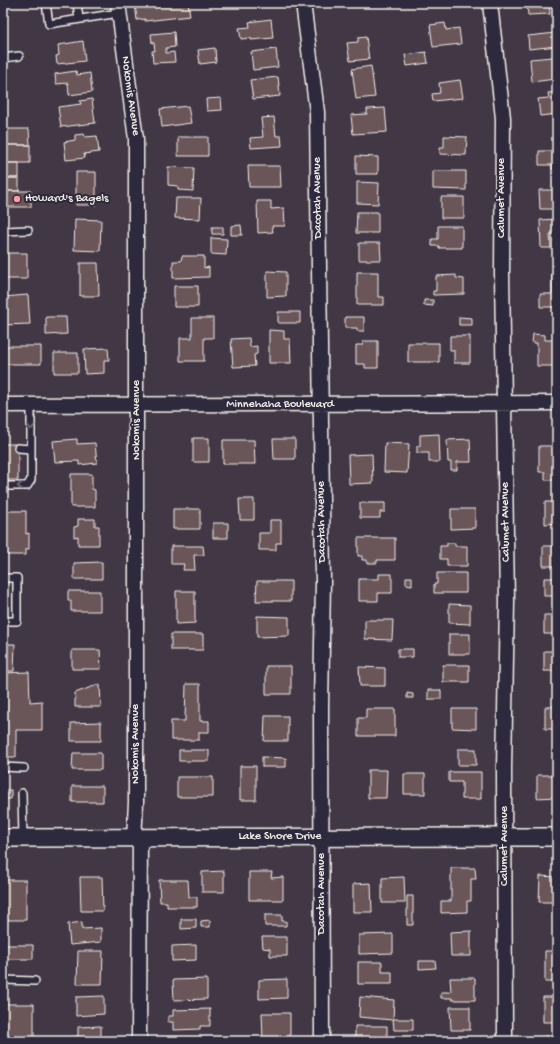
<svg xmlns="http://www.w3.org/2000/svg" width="560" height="1044" font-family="'Gochi Hand',sans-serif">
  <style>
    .building { fill: #6a5559; stroke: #f4f1e8 }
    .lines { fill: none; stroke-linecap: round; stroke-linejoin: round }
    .service-casing { stroke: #f4f1e8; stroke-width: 10 }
    .minor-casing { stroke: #f4f1e8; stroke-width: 17 }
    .tertiary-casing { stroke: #f4f1e8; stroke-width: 20 }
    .service { stroke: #2f2a3d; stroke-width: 7 }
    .minor { stroke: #2f2a3d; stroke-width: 14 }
    .tertiary { stroke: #2f2a3d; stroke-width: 17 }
    .oneway { stroke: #747079 }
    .poi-dot { fill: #ff9aa2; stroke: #2f2a3d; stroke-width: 1.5 }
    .labels { text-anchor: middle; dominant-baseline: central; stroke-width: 4; stroke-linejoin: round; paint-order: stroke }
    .street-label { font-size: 12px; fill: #f4f1e8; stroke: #2f2a3d }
    .poi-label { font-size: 12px; fill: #f4f1e8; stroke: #2f2a3d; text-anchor: start }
  </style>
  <rect width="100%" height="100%" fill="#413745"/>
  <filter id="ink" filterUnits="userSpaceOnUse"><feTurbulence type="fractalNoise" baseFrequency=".025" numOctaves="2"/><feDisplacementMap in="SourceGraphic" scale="8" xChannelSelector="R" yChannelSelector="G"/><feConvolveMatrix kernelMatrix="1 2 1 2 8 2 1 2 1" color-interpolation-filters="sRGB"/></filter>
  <g filter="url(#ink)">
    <path class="building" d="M142 3H188L190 16 145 21V19L137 20 135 4Z
      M527 3H549L550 14 528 15Z
      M271 19 273 38 251 40V38L241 39 239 28 250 27 249 22Z
      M445 23 446 30 459 28 461 44 433 47 430 25Z
      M174 32 175 47 166 48V53L174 52 175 62 153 63 152 51H155L154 43H152L151 34Z
      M556 33 557 46 529 49 528 36Z
      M366 37 369 59 350 61 347 43 358 42V38Z
      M83 41 85 61 57 64 56 56 59 55 58 45Z
      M215 48 216 62 200 64 198 50Z
      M276 49 278 67 253 70 251 52Z
      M426 52 428 63 407 66 405 55Z
      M553 57 555 79 532 82 530 59Z
      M371 66 375 97 356 99 352 69Z
      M76 71 77 75 90 73 92 92 69 95 68 83 56 84 55 74Z
      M278 77 280 96 253 99 250 80Z
      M460 80 463 98 433 101 432 94 440 93 439 83Z
      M557 92V114L540 116 538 99 549 98 548 93Z
      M221 98 222 110 207 111 206 99Z
      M92 99 95 123 61 127 58 107 81 104 80 101Z
      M188 106 191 123 162 127 160 109Z
      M385 108 387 132 353 134 351 115 367 114V109Z
      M274 117 276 136H281L282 146 251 148 250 138 263 137 261 118Z
      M3 129H29L30 145H3Z
      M84 134 85 137 97 136 99 152 84 154 85 158 66 160 64 142 75 140V135Z
      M444 136 467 137 466 155 440 154V147H444Z
      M178 137H208V156H178Z
      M3 145H30V163H3Z
      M552 148H557V169H552V165H539V151H552Z
      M356 156 378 157V174H356Z
      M3 163H19V178H3Z
      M248 166H280L281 187H249Z
      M168 167 194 168 193 191 178 190V186L168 185Z
      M433 171H466V190L433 189Z
      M76 172H96V205H76Z
      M3 178H19V191H3Z
      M357 182 379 183 378 204 357 203Z
      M539 190H557V206H555V209H540Z
      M3 191H31V207H3Z
      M441 197H464V218H441Z
      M176 198H201L200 219 175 218Z
      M257 201H271V209L284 208 285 226H272L273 232 258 233Z
      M357 212H378V233H356Z
      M75 219 101 220 100 251 74 250Z
      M557 219V234H550L551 248H541L540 220Z
      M241 225 242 235H231V226Z
      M438 226H462V248H439V246H432V239H438Z
      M212 227H223V234H212Z
      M211 238 227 239 226 255 211 254Z
      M359 243H380L381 260H359Z
      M3 253H27V279H3Z
      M182 256H204V268L209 267V277L173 278V261H181Z
      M80 263H98L99 296H80Z
      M267 271 286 272V296L267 297Z
      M357 272H378V297H384V305H357Z
      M552 272H557V307H540V294H552Z
      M456 275V278L464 279V294L433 295V291H436V276Z
      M174 286H198V307H174Z
      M28 295 30 324 3 325V297Z
      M424 300H433V306L424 305Z
      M278 312H300V323H278Z
      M46 317H66L67 334 46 335Z
      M345 317H364V331H357V328H345Z
      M459 317 472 318V325H459Z
      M192 318H213V338H204V361H180V338H192Z
      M269 330 284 331V339H290L291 363H269Z
      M533 334 545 335V340H556V366H537V343H532Z
      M450 336H470V363H454V350H450Z
      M249 338 250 347 257 346V354L254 355 255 366 233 367 231 339Z
      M363 341H378V368H365V364H356V345H363Z
      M408 343H439V362H408Z
      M3 346H41V364H3Z
      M108 348 109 360H104V373L85 374 84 349Z
      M54 353H78V373H54Z
      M439 434 440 462H429V453H417V446H420V435Z
      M193 438H209V462H193Z
      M77 439V444L95 443 97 463 79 465V461L55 462 53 441Z
      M273 439H295V459H274Z
      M470 439 471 462H457V470H451V462H448L447 440Z
      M223 440H254L255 464H223Z
      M385 443 409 444 407 473 384 472Z
      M3 444H18V480H3Z
      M539 446H557V480H545V472H539Z
      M372 454 373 483 349 484 348 455Z
      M71 474H92V489L95 490V507H71Z
      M239 499H254V520H240Z
      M545 502H557V523L545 524Z
      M360 503H385V512H380V518H360Z
      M173 509H200V529H173Z
      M451 509H475V528L451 529Z
      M3 511H26V534L29 533V549H26V555H3Z
      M78 519H95V526H99V545H78V536L74 537V527L78 526Z
      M270 520H281V543H276V550H259V533H270Z
      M213 523H228V538H213Z
      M358 538H395V560H377V563H367V560H362V556H358Z
      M447 543H455V546H467V566H447V559H440V546H447Z
      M171 546H203L204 555H194L195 570H183L184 564H171Z
      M543 546H557V566H543Z
      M102 562V579H74V563Z
      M437 573H466V593H434V584H437Z
      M379 574H392V593H378V601H359V579H379Z
      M406 577H412V585L406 584Z
      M544 578H557V596H544Z
      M257 581H291V601H256Z
      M68 591H100V611H71V601H68Z
      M176 591H195V623L176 624Z
      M449 604 470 605V624L449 623Z
      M544 615H557V634H544Z
      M257 616 289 617V636L257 637Z
      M365 620H393L392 640 365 639Z
      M171 634H203V650H171Z
      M449 634H470V654H449Z
      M3 644H15L14 671H3Z
      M398 649H413V657H398Z
      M72 650H100L101 669H72Z
      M544 651H557V677L556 671H544Z
      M443 665H469V682H443Z
      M266 666H291V694H266Z
      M359 667 385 668V686H360Z
      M29 672 30 702 42 701V730H16V757H3V673Z
      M100 684 101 707H75V693Z
      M186 684H200V721H209V732H199V740H171V721H185Z
      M428 690H441V699H428Z
      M407 693 413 694V698H407Z
      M557 706V729H545V707Z
      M366 709H395V736H358V718H366Z
      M452 709H476V729L452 728Z
      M265 716H288V741H264Z
      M101 722V741H71V723Z
      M458 749H476V765H458Z
      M179 750H209V761H179Z
      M73 753H101V770H72Z
      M262 757 286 758V767H262Z
      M240 766H256V800H240Z
      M368 770H387L386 798H368Z
      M449 772H481V799H462V782H449Z
      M404 774H425V794H404Z
      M537 775H557V797L537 798Z
      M177 777H213V797H177Z
      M72 786H103V802H72Z
      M3 790H11V799H6V819H3Z
      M451 868H475L476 879H471V901H467V912L441 913V901H451Z
      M224 871V892H202V872Z
      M249 872H272L271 878 283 877V900H249Z
      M540 876 557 877V902H539Z
      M80 877H102L103 911H81Z
      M404 877 405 903H382V878Z
      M3 880H26V920H3Z
      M159 880H188L189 897H197V907H167V902H160Z
      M371 883 372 912H353V884Z
      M407 896H413V925H407Z
      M265 915H282V921H286V926H265Z
      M181 919H196V928L181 929Z
      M210 920V927H201V921Z
      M82 922V929L101 928V942L70 945 68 924Z
      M471 931V956H451L450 932Z
      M393 934V953L359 954V935Z
      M262 937H287V956H270V949L263 948Z
      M3 945H33V959H3Z
      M196 945V960L172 961V946Z
      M78 951H103L102 984H77Z
      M545 951H557V982H545Z
      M419 961H435L436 968 419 969Z
      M358 962H382V972H392V984H358Z
      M450 978H475V1000H452V998H441V992H451Z
      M207 979V999L174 1000 173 980Z
      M287 979V998L259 999V980Z
      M104 996V1014L76 1016V997Z
      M360 997 394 1000 393 1020 359 1017Z
      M543 997H557V1022H543Z
      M3 1004H34V1041H3Z
      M450 1007H470V1030H451Z
      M210 1009V1026H200V1029L173 1030V1022H168V1016H173V1010Z
      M262 1013H290V1041H263Z
      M393 1019H413V1030H394Z
      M101 1026V1041H74V1037L78 1036V1027Z
      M355 1026H387V1041H355Z
      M545 1036H557V1041H545Z
      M200 1038V1041H174V1039Z"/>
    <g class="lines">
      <defs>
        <path id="service" d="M46 3 49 24 119 13
          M77 3 79 19
          M3 58 19 56
          M3 231 28 230
          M18 448 31 449
          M3 486H27L31 480V405
          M3 578H17V621H3
          M3 767 24 768
          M22 793 23 838
          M3 980 35 981"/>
        <path id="minor" d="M118 3 136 139V803L134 838
          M303 3 317 112 323 580 321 708 322 1041
          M490 3 503 118 502 273 507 601 504 769 505 1041
          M3 405 557 403
          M139 1041 140 837"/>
        <path id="tertiary" d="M3 838 557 837"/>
      </defs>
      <use href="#service" class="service-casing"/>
      <use href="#minor" class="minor-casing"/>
      <use href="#tertiary" class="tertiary-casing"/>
      <use href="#service" class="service"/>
      <use href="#minor" class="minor"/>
      <use href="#tertiary" class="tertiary"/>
    </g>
    <defs><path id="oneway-chevron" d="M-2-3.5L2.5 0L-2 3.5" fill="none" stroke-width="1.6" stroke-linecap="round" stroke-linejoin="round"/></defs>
    <g class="oneway">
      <use href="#oneway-chevron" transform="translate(31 427) rotate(90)"/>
      <use href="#oneway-chevron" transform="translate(20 486) rotate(179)"/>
    </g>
  </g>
  <circle class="poi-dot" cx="17" cy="199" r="4"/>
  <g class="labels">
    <g class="street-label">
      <text transform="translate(130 96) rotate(82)">Nokomis Avenue</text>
      <text transform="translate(318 198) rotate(-91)">Dacotah Avenue</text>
      <text transform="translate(502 198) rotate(-90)">Calumet Avenue</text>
      <text x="280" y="405">Minnehaha Boulevard</text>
      <text transform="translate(137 420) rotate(-90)">Nokomis Avenue</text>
      <text transform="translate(322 522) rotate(-91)">Dacotah Avenue</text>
      <text transform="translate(506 522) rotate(-91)">Calumet Avenue</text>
      <text transform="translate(136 744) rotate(-90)">Nokomis Avenue</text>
      <text x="280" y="837">Lake Shore Drive</text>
      <text transform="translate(505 846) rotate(-90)">Calumet Avenue</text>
      <text transform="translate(322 894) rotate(-90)">Dacotah Avenue</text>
    </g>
    <g class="poi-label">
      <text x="25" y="199">Howard's Bagels</text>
    </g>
  </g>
  <rect width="560" height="1044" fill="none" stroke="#2f2a3d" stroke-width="16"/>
  <rect x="8" y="8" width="544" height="1028" fill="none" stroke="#f4f1e8" stroke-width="1.5" filter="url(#ink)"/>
</svg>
